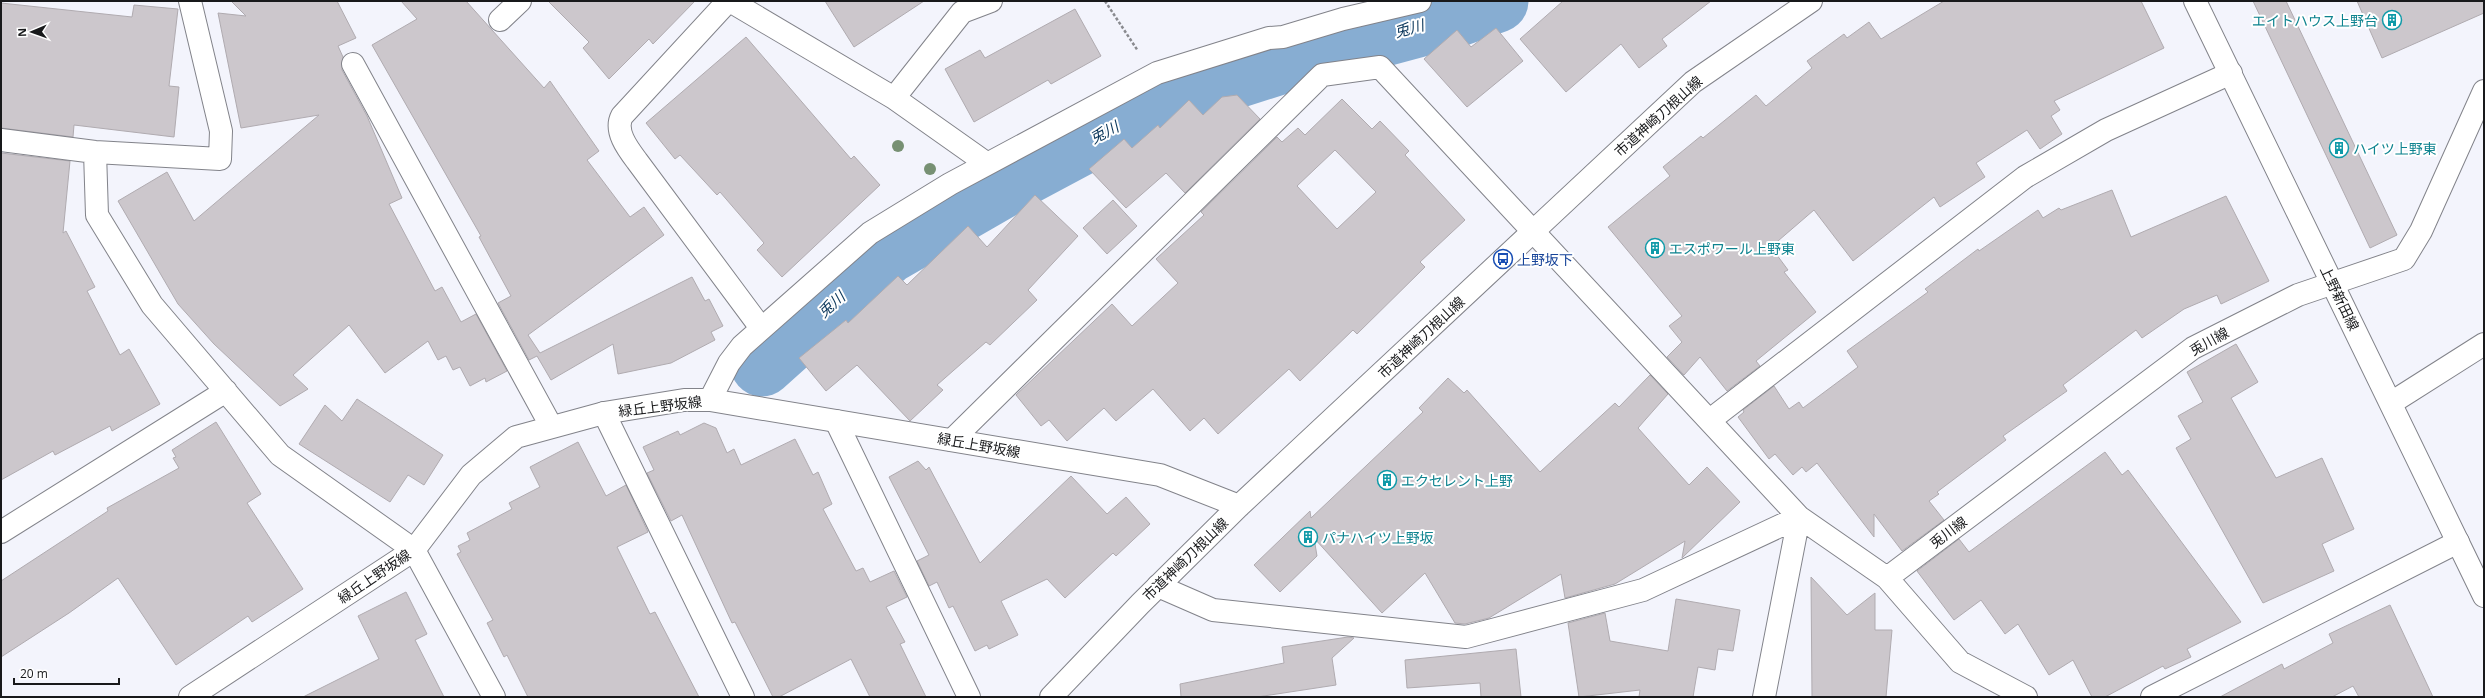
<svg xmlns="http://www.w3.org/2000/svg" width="2485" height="698" font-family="'Open Sans','Noto Sans JP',sans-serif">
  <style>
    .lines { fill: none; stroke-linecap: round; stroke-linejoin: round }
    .river { stroke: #87add2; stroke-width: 63 }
    .building { fill: #ccc7cc; stroke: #b0abb0; fill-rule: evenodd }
    .minor-casing { stroke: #82838a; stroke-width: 24 }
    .tertiary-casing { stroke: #82838a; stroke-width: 24 }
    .path { stroke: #898a8f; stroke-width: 2.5; stroke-dasharray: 3 2; stroke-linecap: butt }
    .minor { stroke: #fff; stroke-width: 22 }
    .tertiary { stroke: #fff; stroke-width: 22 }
    .tree { fill: #779073 }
    .labels { text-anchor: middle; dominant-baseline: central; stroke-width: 4; stroke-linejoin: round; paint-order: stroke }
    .culture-label { font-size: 14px; fill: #0d838f; stroke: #fff; text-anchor: start }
    .street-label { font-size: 14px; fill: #18191b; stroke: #fff }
    .transit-label { font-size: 14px; fill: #164399; stroke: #fff; text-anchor: start }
    .water-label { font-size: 15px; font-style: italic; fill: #0b375b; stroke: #fff }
  </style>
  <rect width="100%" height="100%" fill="#f3f4fc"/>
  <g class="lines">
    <path class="river" d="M762 365 887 253 1028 172 1161 101 1283 62 1458 15 1497 1"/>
  </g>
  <path class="building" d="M231 1H337L356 38 338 46 343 57 342 70 367 116 402 198 389 204 435 291 442 287 461 322 476 314 507 371 486 382 485 378 470 386 460 367 453 370 446 356 438 360 428 341 385 373 349 325 293 375 308 389 280 406 214 344 178 304 118 201 167 172 194 221 319 115 241 128 218 13 246 16Z
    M401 1H466L544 88 550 81 599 151 587 160 630 217 644 207 664 235 528 335 540 353 692 277 705 301 709 299 723 326 711 332 715 340 671 363 618 374 613 344 551 380 537 356 529 360 498 303 511 296 479 237 481 236 372 45 417 19Z
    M548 1H695L653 44 649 39 609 79 583 48 589 42Z
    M825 1H924L854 47Z
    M1563 1H1711L1662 39 1667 46 1639 68 1621 44 1566 92 1520 39Z
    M1944 1H2141L2164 48 2054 101 2060 110 2051 116 2062 134 2040 149 2027 130 1976 163 1985 177 1940 207 1934 197 1853 261 1814 210 1771 247 1788 270 1784 272 1816 312 1756 361 1760 366 1727 391 1700 357 1684 375 1667 357 1682 342 1669 326 1682 316 1608 227 1670 176 1663 167 1701 136 1703 138 1756 95 1766 106 1812 68 1807 61 1844 34 1847 38 1869 22 1881 39Z
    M2253 1H2286L2397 235 2370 248Z
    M2357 1H2484V13L2382 58Z
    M1 3 132 17 134 5 178 9 169 86 179 87 174 137 74 125 73 137 1 128Z
    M1075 9 1101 56 1051 84 1048 80 974 122 945 69 980 50 985 58Z
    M1496 28 1523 61 1467 107 1424 59 1457 30 1471 47Z
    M746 37 851 159 854 156 880 185 782 277 757 250 764 243 720 192 717 195 680 155 675 159 646 123Z
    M1237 95 1260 119 1185 193 1166 173 1126 208 1089 169 1124 139 1132 148 1158 125 1160 128 1189 100 1203 115 1222 97Z
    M1342 99 1372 129 1380 121 1409 151 1405 155 1465 220 1420 262 1425 267 1357 334 1353 330 1300 381 1289 369 1218 434 1204 418 1190 431 1153 389 1116 421 1104 408 1067 441 1049 420 1041 426 1016 395 1112 304 1132 326 1178 283 1156 259 1204 215 1201 212 1277 137 1282 142 1298 128 1305 135ZM1335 150 1376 192 1337 229 1297 186Z
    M1 153 70 161 63 233 66 231 95 287 87 291 120 355 129 349 160 404 112 431 110 426 55 455 53 451 1 480Z
    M2112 190 2131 237 2226 196 2269 281 2221 304 2217 295 2184 309 2142 338 2136 330 2063 385 2067 391 2003 436 2006 440 1937 492 1939 494 1929 501 1944 520 1902 551 1874 514V537L1817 463 1806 472 1802 467 1793 475 1775 454 1769 459 1738 417 1744 412 1743 410 1774 386 1789 409 1799 402 1803 408 1858 367 1847 351 1928 292 1925 289 1978 249 1979 251 2038 210 2043 218 2059 208 2061 210Z
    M1035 195 1078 236 1028 290 1037 300 990 345 986 342 937 385 943 390 910 421 857 365 826 391 799 358 846 320 848 323 898 276 907 285 968 226 987 247Z
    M1113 200 1137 226 1107 254 1083 228Z
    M2236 344 2258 382 2231 398 2276 478 2322 458 2354 529 2322 544 2334 571 2263 603 2176 448 2191 439 2178 416 2203 402 2187 372Z
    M1650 375 1668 394 1638 428 1689 485 1707 467 1740 502 1682 558 1685 541 1615 584 1565 598 1561 574 1489 618 1465 624 1455 623 1425 573 1382 613 1314 538 1317 556 1280 592 1254 565 1310 511 1311 518 1423 412 1419 408 1448 378 1464 393 1467 390 1540 472 1615 403 1619 407Z
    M357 399 443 455 424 485 408 475 390 502 299 444 325 405 342 421Z
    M216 422 261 494 247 503 303 589 252 622 248 616 176 665 118 578 69 613 1 657V581L108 511 107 508 179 468 173 458 176 457 172 450Z
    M704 423 716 428 727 453 734 449 741 465 795 439 813 475 818 472 832 504 823 509 856 571 863 568 870 582 894 571 907 597 886 607 905 642 900 644 926 697H870L851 659 779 697H773L735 622 732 623 682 515 671 521 647 473 654 470 643 447 678 431 680 435Z
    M578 442 606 496 626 485 648 532 617 547 650 614 655 612 699 697H528L507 655 504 657 487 623 493 620 457 554 461 552 458 546 470 540 467 533 512 509 509 503 540 487 530 467Z
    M2105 452 2122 475 2128 470 2241 622 2187 649 2191 657 2165 669 2163 666 2105 697H2092L2073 660 2049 675 2018 624 2005 634 1981 600 1954 620 1917 571 1959 539 1969 552Z
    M918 461 926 470 929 467 980 563 1071 476 1107 514 1126 497 1150 524 1116 556 1113 553 1065 598 1047 579 1001 601 1018 635 989 649 987 645 975 651 953 606 949 608 937 582 929 586 917 561 929 555 889 477Z
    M1811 577 1847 615 1875 593V630H1892L1886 697H1812Z
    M406 592 427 634 415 640 444 697H303L379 659 358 616Z
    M1676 599 1740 610 1733 651 1718 649 1715 670 1698 667 1693 697H1639L1640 690 1579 697 1568 623 1605 613 1610 641 1668 651Z
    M2390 605 2433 697H2359L2353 686 2332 697H2220L2282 664 2284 669 2333 643 2329 634Z
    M1348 637 1354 638 1332 658 1336 685 1257 697H1181L1180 684 1284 663 1282 647Z
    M1516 649 1521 697H1481L1480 683 1407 688 1405 660Z"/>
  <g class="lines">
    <defs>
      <path id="minor" d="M728 1 622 116C614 131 628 149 637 161L761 328
        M730 1 894 98 986 163
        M500 20 520 1
        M353 64 551 426
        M894 98 962 12 991 1
        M1 140 95 152 220 159 221 131 190 1
        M95 152 97 215 152 305 280 455 414 550 494 697
        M710 400 729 363 742 346 870 233 950 184 1157 73 1269 38 1283 37 1343 19 1420 1
        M2391 403 2484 344
        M604 413 743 697
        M1710 420 2025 177 2106 130 2231 73
        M836 421 969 697
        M952 440 1322 75 1380 67 1799 517 1887 578 1960 662 2026 697
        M1 532 226 391
        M1887 578 2193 348 2298 295 2404 259 2421 231 2484 91
        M1158 586 1213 610 1466 637 1643 590 1799 517 1764 697
        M2152 697 2458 542"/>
      <path id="tertiary" d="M2195 1 2484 596
        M190 697 414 550 471 475 516 437 604 413 684 400H710L1160 475 1239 506
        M1051 697 1140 604 1239 506 1693 82 1811 1"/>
    </defs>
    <use href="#minor" class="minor-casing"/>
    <use href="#tertiary" class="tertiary-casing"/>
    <path class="path" d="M1105 1 1138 51"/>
    <use href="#minor" class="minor"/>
    <use href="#tertiary" class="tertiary"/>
  </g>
  <g class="tree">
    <circle cx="898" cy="146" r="6"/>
    <circle cx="930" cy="169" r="6"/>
  </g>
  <defs>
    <symbol id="building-ring" viewBox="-11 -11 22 22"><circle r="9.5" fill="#fff" stroke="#0f9aa8" stroke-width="1.5"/><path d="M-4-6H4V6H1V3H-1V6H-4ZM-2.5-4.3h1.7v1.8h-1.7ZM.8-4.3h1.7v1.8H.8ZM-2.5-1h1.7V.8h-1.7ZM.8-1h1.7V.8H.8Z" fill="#0f9aa8"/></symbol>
    <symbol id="bus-ring" viewBox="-11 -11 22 22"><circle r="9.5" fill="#fff" stroke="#1a4fb4" stroke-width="1.5"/><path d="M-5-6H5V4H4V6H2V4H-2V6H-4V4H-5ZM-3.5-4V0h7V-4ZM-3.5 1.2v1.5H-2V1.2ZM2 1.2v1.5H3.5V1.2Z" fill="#1a4fb4"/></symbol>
  </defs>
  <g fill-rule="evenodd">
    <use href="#building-ring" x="2381" y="9" width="22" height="22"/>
    <use href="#building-ring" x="2328" y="137" width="22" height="22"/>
    <use href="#building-ring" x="1644" y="237" width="22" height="22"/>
    <use href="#bus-ring" x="1492" y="248" width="22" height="22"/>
    <use href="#building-ring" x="1376" y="469" width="22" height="22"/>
    <use href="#building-ring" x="1297" y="526" width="22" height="22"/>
  </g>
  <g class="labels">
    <g class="culture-label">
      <text x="2378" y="20" text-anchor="end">エイトハウス上野台</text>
      <text x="2353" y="148">ハイツ上野東</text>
      <text x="1669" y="248">エスポワール上野東</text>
      <text x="1401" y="480">エクセレント上野</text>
      <text x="1322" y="537">パナハイツ上野坂</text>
    </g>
    <g class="street-label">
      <text transform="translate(1658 116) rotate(-42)">市道神崎刀根山線</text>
      <text transform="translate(2340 298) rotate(64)">上野新田線</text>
      <text transform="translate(1421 337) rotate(-43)">市道神崎刀根山線</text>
      <text transform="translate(2209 341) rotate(-29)">兎川線</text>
      <text transform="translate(660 406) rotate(-7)">緑丘上野坂線</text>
      <text transform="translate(979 445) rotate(10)">緑丘上野坂線</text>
      <text transform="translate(1948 532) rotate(-37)">兎川線</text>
      <text transform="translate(1185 559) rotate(-44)">市道神崎刀根山線</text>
      <text transform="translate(374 576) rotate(-34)">緑丘上野坂線</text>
    </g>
    <g class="transit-label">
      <text x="1517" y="259">上野坂下</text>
    </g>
    <g class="water-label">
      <text transform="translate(1409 28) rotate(-15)">兎川</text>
      <text transform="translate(1104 132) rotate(-28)">兎川</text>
      <text transform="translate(831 304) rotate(-42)">兎川</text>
    </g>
  </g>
  <rect width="2485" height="698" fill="none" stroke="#18191b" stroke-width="4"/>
  <g transform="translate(32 32) rotate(268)" stroke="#ffffff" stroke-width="3" paint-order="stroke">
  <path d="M0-3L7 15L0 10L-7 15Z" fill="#18191b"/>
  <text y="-6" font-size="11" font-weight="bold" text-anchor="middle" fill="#18191b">N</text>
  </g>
  <path d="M14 678v6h105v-6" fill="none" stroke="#18191b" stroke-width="2"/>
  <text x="20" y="678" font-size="12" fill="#18191b" stroke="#ffffff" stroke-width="3" paint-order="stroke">20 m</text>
</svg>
